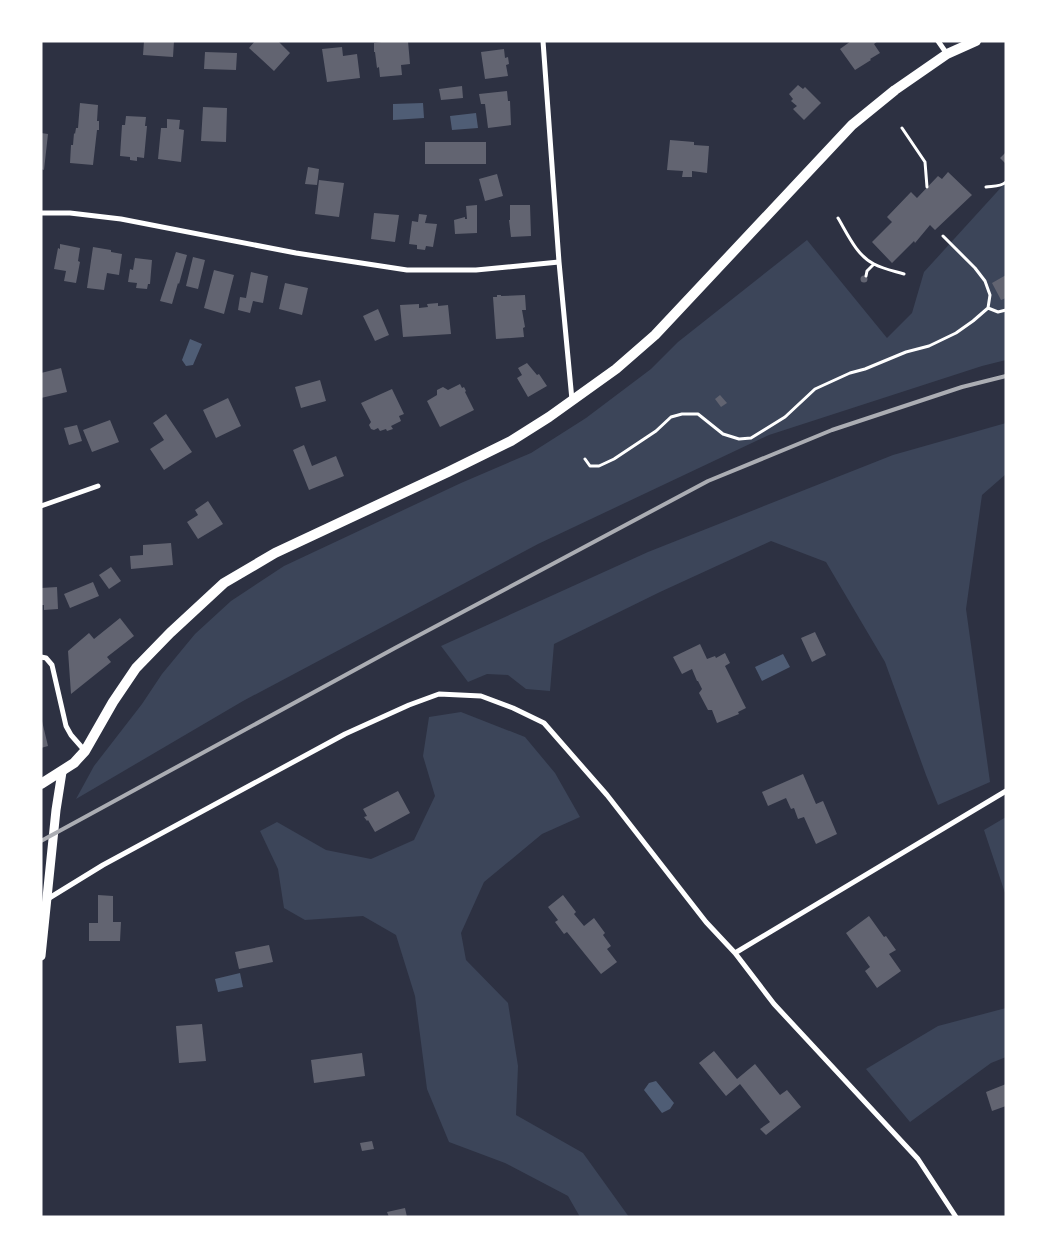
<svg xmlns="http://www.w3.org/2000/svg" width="1047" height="1258" font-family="Ubuntu,sans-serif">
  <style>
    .green { fill: #3c4559 }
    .water { fill: #4f5d75 }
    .building { fill: #626471 }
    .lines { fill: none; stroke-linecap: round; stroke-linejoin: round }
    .path { stroke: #fff; stroke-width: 3 }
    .minor { stroke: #fff; stroke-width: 5 }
    .tertiary { stroke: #fff; stroke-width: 9 }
    .secondary { stroke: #fff; stroke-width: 10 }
    .rail { stroke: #abadb3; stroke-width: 4 }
  </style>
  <rect width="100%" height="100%" fill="#2d3142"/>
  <path class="green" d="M1006 182V360L982 366 769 435 538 544 243 701 76 799 94 766 142 704 162 674 195 634 231 601 284 566 461 483 531 453 586 418 651 369 678 342 807 240 887 338 912 313 924 272Z
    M1006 423V474L982 495 966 609 990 782 938 805 926 775 885 662 826 562 771 541 660 592 554 644 550 691 526 689 508 675 487 674 468 682 441 646 648 552 893 455Z
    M461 712 525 737 555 773 580 817 542 834 484 882 461 933 466 960 508 1003 518 1066 516 1115 583 1153 629 1217H580L568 1196 505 1163 449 1142 427 1089 415 996 396 935 363 916 305 920 284 908 278 869 260 831 277 822 326 850 371 859 414 840 435 796 423 756 429 717Z
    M1006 817V896L984 830Z
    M1006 1008V1057L991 1063 910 1122 866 1069 938 1026Z"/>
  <path class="water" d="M423 103 424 118 393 120V104Z
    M476 113 478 128 452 130 450 116Z
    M190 339 202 344 193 365 186 366 182 360Z
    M783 654 790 667 762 681 755 667Z
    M240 973 243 987 218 992 215 979Z
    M656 1081 674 1103 670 1109 662 1113 644 1090 649 1083Z"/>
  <path class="building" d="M144 41H174L173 57 143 55Z
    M255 41H278L290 53 274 71 249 48Z
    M389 41H408L410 64 401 65 402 75 380 77 379 67 377 68 375 52H374V43Z
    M851 41H878L874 44 880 53 870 59 871 60 855 70 840 49Z
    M342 47 343 56 357 54 360 78 327 82 322 49Z
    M504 49 505 58 508 57 509 64 506 65 508 76 485 79 481 52Z
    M205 52 237 53 236 70 204 69Z
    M798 85 803 89 805 87 821 103 804 120 793 109 797 106 791 101 793 99 789 94Z
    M462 86 463 98 441 100 439 89Z
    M507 91 508 101H510L511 125 488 128 485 104H481L479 94Z
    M80 103 98 105 97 121H99V130H97L93 165 70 163 71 145H73L74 133 75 134 76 128H78Z
    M203 107 227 108 226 142 201 141Z
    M126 116 146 117 145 126H147L144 158 137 157V161L130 160V157L120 156 122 125H125Z
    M167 119 180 120 179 129 184 130 181 162 158 159 161 128H167Z
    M41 133 48 134 44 170 41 169Z
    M670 140 694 142V145L709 146 707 173 692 171V177H682L683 171 667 170Z
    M425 142H486V164H425Z
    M1006 152V164L1000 158Z
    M308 167 319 169 317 185 305 184Z
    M948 172 972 195 935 230 930 225 915 243 914 241 892 263 872 242 892 222 887 217 911 192 917 198 938 176 942 179Z
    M497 174 503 196 485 201 479 179Z
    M319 180 344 183 339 217 315 214Z
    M477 205V233L455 234 454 220 465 217V219H467L466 206Z
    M510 205H530L531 236 511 237 509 220H510Z
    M374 213 399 215 395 242 371 239Z
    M419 214 427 215 425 223 437 224 433 247 426 246 425 250 417 249V245L409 244 412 221 418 222Z
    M60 244 80 248 78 261 80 262 76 283 64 281 66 271 54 269 58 248 60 249Z
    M93 247 111 250V252L122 254 119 275 107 273 104 290 87 288Z
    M176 252 187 255 179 284 178 283 172 304 160 301Z
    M193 257 205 260 198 289 186 286Z
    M135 258 152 260 150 284H148L147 289 136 288 137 283 128 282 130 269 133 270Z
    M214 270 234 275 224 314 204 308Z
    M251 272 268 276 263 303 253 301 250 313 238 310 240 297 246 298Z
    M1006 275V298L1001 300 992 283Z
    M860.5 279a3.5 3.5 0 1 1 7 0a3.5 3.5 0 1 1-7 0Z
    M285 283 308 288 302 315 279 309Z
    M497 295H501V296L525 295 526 310H522L525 327 523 328 524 337 496 339 493 297H497Z
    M438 303V306L448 305 451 334 403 337 400 305 419 304V308L428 307 427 304Z
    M378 309 389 335 375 341 363 316Z
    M527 363 537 375 539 374 547 386 528 397 517 378 522 375 518 368Z
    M61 368 67 392 41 398V373Z
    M320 380 326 401 301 408 295 387Z
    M460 384 462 388 464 387 466 391 465 392 474 410 440 427 427 401 437 395V390L443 387 448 390Z
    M392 389 404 414 399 416 401 421 391 426 393 429 387 431 386 429 380 431 378 428 374 430 371 429 369 425 371 422 361 403Z
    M720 395 727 403 721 407 715 399Z
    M228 398 241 426 216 438 203 410Z
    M166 414 192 452 164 470 150 449 164 440 153 423Z
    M110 420 119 442 92 452 83 430Z
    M77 425 82 441 69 445 64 428Z
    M304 445 312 466 336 456 344 476 309 490 293 450Z
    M208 501 223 524 198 539 187 522 198 515 195 510Z
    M171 543 173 565 131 569 130 556 143 555V545Z
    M111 567 121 581 109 589 99 575Z
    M93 582 99 596 70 608 64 594Z
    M57 587 58 609 44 610V605H41V588Z
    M120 618 134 636 107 657 111 662 71 694 68 651 89 633 94 639Z
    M815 632 826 655 812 662 801 638Z
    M700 644 707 659 715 656 716 658 725 653 730 663 725 666 746 708 738 712 739 714 717 723 712 710H708L699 693 702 689 698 681H697L692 669 682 674 673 657Z
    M42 721 48 746 41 748V722Z
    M803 774 816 804 823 801 837 834 816 844 804 817 798 819 794 808 791 809 786 798 768 806 762 792Z
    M398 791 410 813 375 832 368 820 367 821 364 817 367 816 363 809Z
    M98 895 113 896V922H121L120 941H89V923H98Z
    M563 895 576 912 574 914 584 926 594 918 605 933 603 935 611 946 607 949 617 962 601 974 567 932 564 934 555 922 558 920 548 907Z
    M869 916 884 937 886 936 896 950 889 954 901 971 877 988 865 971 870 967 846 933Z
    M269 945 273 962 239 969 235 952Z
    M202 1024 206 1061 179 1063 176 1026Z
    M714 1051 737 1079 755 1064 780 1095 787 1090 801 1107 766 1135 760 1129 770 1122 740 1084 726 1096 699 1063Z
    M362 1053 365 1076 314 1083 311 1060Z
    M1006 1084V1106L992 1111 986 1092Z
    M372 1141 374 1149 362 1151 360 1143Z
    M405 1208 407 1217H389L387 1212Z"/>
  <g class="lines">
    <path class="path" d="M902 128 925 162 927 187
      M986 187C992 186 1001 187 1006 182
      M838 218C847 233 857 256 874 264 883 269 894 271 904 274
      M866 276 867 271 874 264
      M988 308 998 312 1006 310
      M585 459 590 466H599L614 459 656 431 671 417 682 414H698L723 434 739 439 751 438 785 417 815 389 850 373 865 369 906 352 929 346 956 333 973 321 988 308 990 295 985 281 975 268 943 236"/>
    <path class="minor" d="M543 41 559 262 572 400
      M938 41 947 54
      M41 213H70L121 219 296 253 407 270H476L559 262
      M41 506 98 486
      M41 657 46 658 52 665 66 726 71 735 85 751
      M46 900 103 865 345 734 409 705 439 694 481 696 513 708 544 723 607 795 706 922 735 953 774 1004 918 1159 956 1217
      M735 953 1006 791"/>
    <path class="tertiary" d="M41 956 56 810 62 772"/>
    <path class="secondary" d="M41 784 74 763 85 751 113 702 136 668 170 633 224 583 275 553 448 472 511 441 549 417 616 369 655 335 852 125 895 90 947 54 976 41"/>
    <path class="rail" d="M41 841 395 648 708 481 832 430 962 387 1006 376"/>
  </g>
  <rect width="1047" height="1258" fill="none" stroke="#ffffff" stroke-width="85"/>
</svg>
